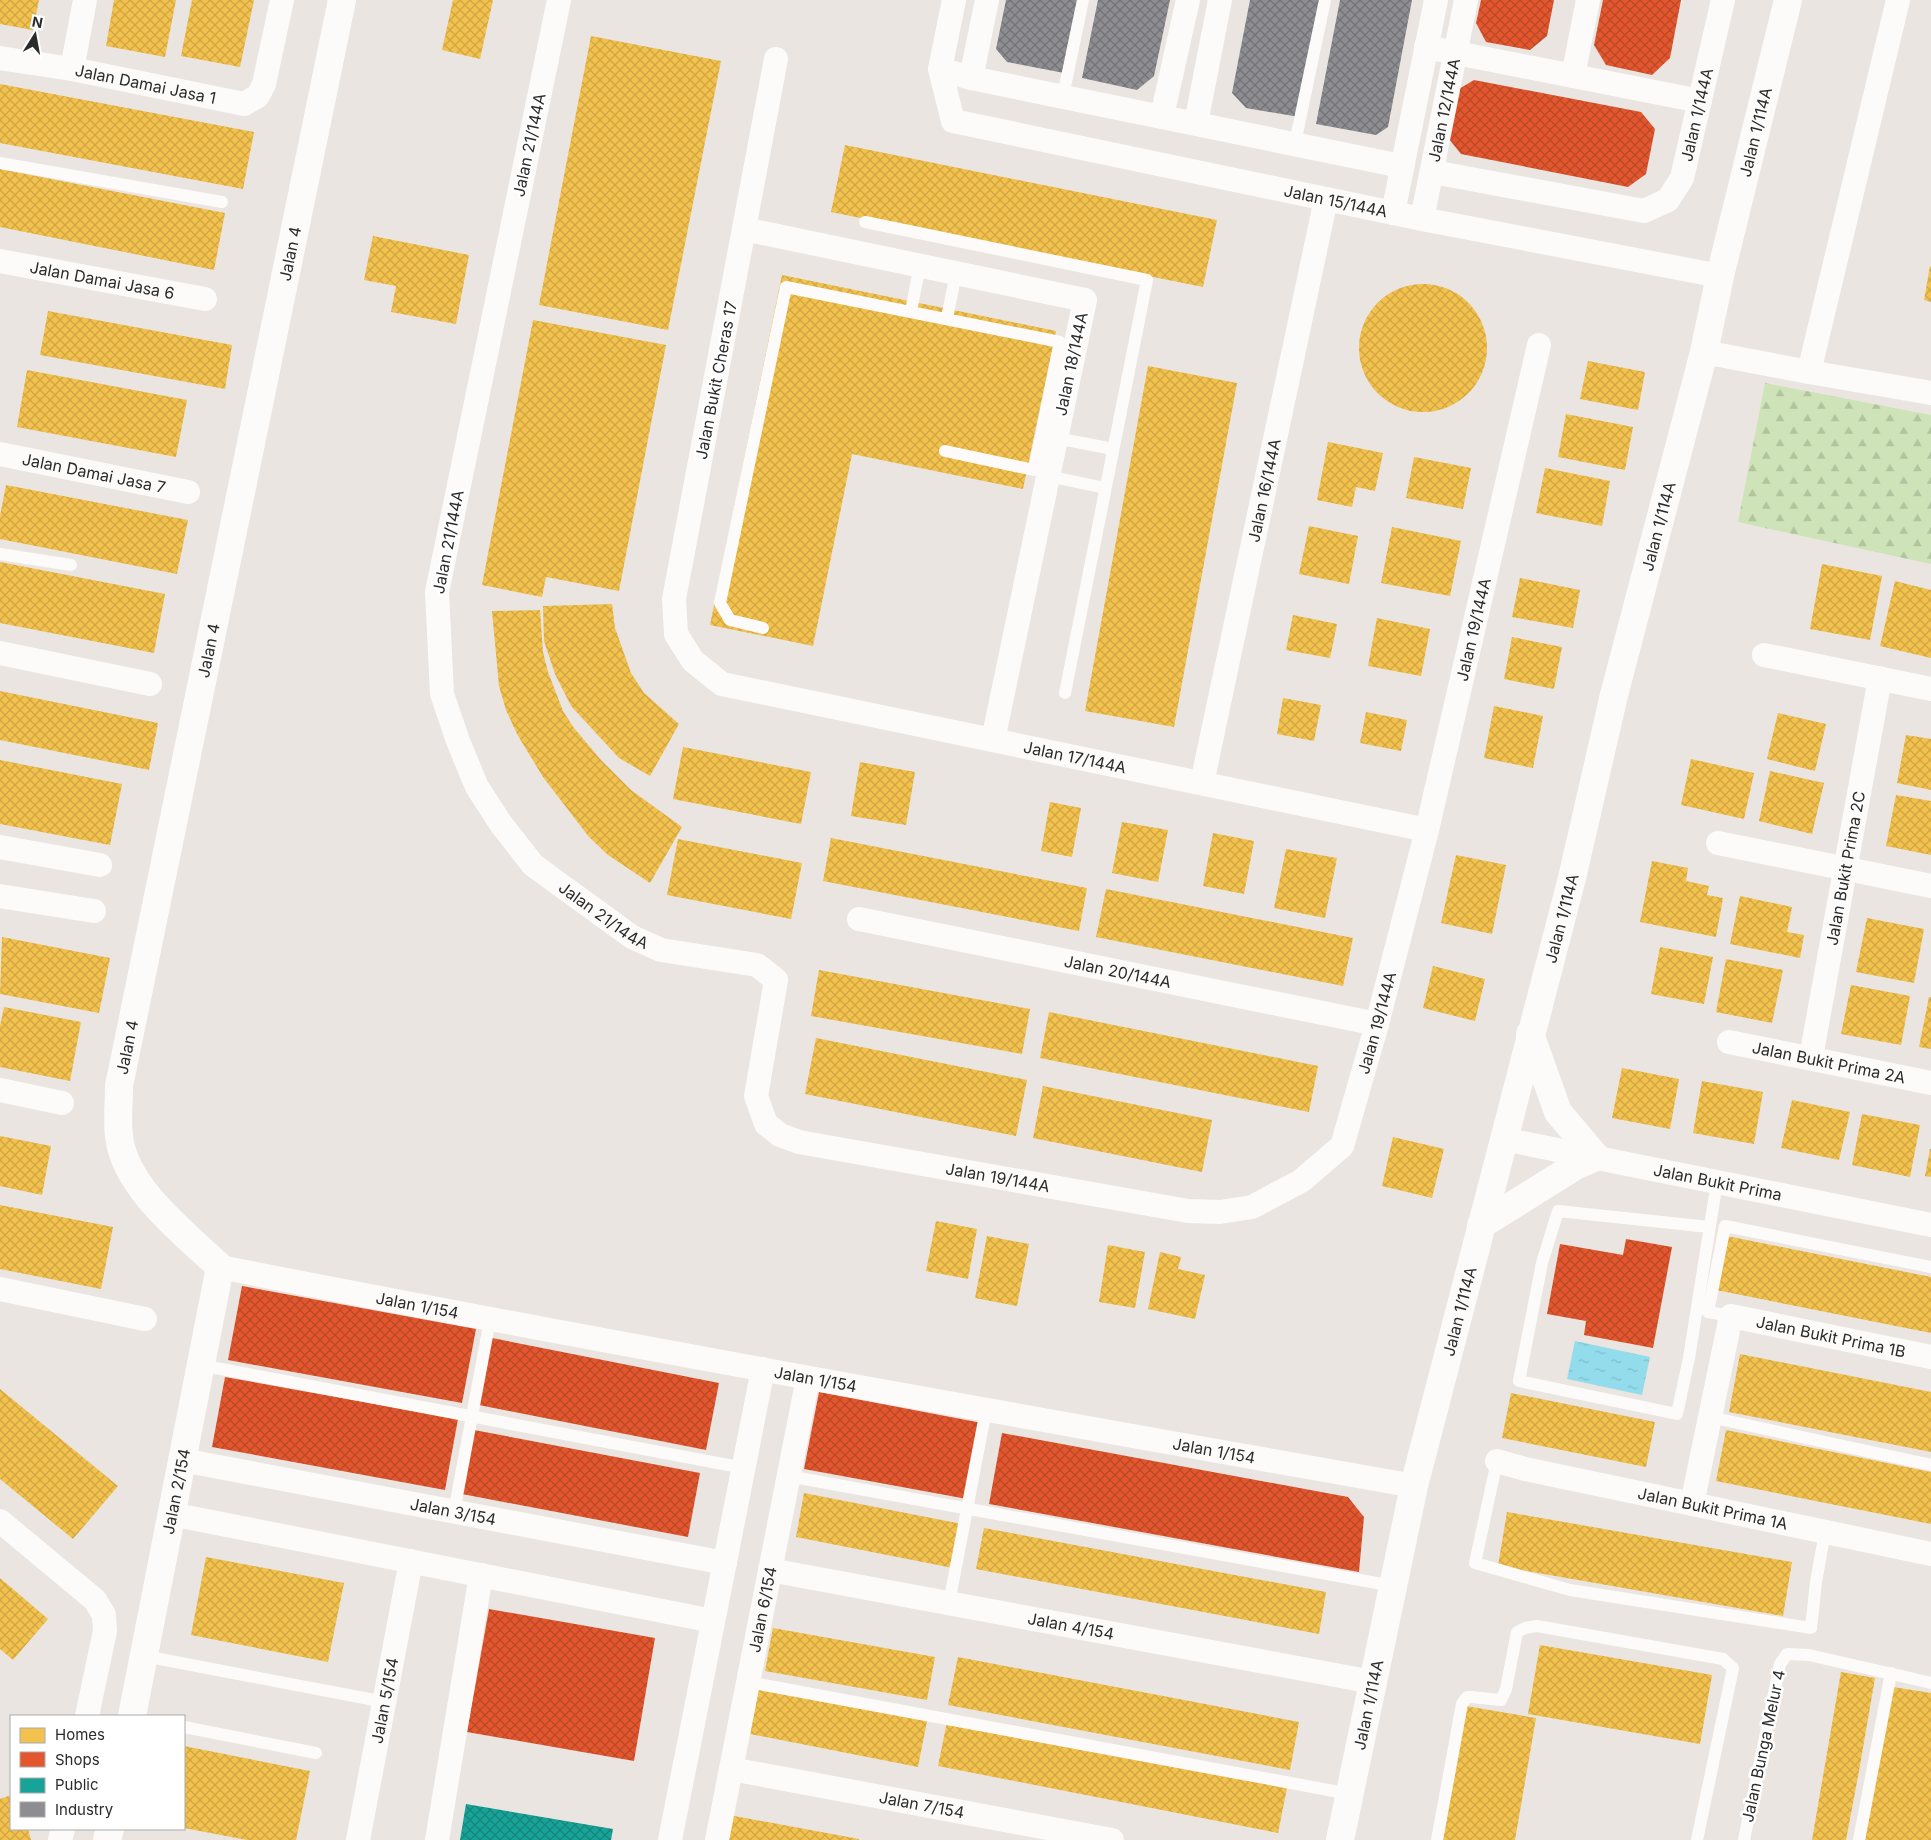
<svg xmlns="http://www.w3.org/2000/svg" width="1931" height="1840" font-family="Inter,sans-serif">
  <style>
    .forest { fill: url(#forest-firs) }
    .water { fill: url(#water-ripples) }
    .homes { fill: url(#homes-cross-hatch) }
    .shops { fill: url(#shops-cross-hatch) }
    .public { fill: url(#public-cross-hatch) }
    .industry { fill: url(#industry-cross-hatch) }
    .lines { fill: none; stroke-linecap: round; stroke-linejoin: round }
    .service { stroke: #fcfbfa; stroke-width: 12 }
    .minor { stroke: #fcfbfa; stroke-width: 24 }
    .tertiary { stroke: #fcfbfa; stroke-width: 28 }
    .labels { text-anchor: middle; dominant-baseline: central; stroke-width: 5; stroke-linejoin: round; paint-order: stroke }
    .street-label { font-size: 16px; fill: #2b2b2b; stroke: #fff }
  </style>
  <defs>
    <pattern id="forest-firs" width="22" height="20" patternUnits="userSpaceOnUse" patternTransform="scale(1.25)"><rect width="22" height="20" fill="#cee4b8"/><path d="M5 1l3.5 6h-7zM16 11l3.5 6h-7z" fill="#b1c49e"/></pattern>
    <pattern id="water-ripples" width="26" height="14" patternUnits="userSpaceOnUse" patternTransform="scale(1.25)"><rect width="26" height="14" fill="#93dcec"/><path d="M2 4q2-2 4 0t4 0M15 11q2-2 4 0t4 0" fill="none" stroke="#7fbdcb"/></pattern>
    <pattern id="homes-cross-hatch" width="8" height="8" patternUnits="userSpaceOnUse" patternTransform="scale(1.25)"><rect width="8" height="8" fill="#f2c14e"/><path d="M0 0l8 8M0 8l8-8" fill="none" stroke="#d0a644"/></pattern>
    <pattern id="shops-cross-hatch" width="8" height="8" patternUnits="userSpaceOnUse" patternTransform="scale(1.25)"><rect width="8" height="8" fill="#e4572e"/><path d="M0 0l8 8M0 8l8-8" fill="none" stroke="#b94827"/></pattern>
    <pattern id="public-cross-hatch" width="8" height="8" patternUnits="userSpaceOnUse" patternTransform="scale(1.25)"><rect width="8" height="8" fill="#17a398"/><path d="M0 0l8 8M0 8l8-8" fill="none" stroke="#15857c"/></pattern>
    <pattern id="industry-cross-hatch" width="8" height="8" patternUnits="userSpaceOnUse" patternTransform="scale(1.25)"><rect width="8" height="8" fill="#8d8d92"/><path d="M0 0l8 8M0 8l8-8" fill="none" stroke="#737377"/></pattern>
  </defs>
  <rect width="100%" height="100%" fill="#eae5e0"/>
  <path class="forest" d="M1765 383 1931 415V564L1738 522Z"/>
  <path class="water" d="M1575 1341 1650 1357 1642 1395 1567 1379Z"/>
  <path class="homes" d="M0 0H39L33 30 0 24Z
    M114 0H176L165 57 106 46Z
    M192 0H254L240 67 181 56Z
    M453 0H493L480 59 442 50Z
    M591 36 721 61 668 330 539 305Z
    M0 84 254 132 243 189 0 143Z
    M845 145 1217 220 1203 287 831 212Z
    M0 169 225 213 214 270 0 227Z
    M373 236 469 255 456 324 391 312 396 286 364 280Z
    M1930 266 1931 267V302L1924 300Z
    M782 275 1056 331 1023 489 852 454 813 646 710 625Z
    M1359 348a64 64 0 1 1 128 0a64 64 0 1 1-128 0Z
    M48 311 232 345 225 389 40 355Z
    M533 320 666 345 619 591 546 577 542 597 482 585Z
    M1588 361 1645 372 1638 410 1580 399Z
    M1148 366 1237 383 1174 727 1085 711Z
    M27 370 187 400 176 457 17 427Z
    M1566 414 1633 427 1625 470 1558 457Z
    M1328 442 1383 453 1375 491 1356 487 1352 507 1317 500Z
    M1414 457 1471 468 1463 509 1406 498Z
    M1545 468 1610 481 1602 526 1536 513Z
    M6 485 188 520 177 574 0 539V516Z
    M1309 526 1358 536 1349 584 1299 574Z
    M1392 527 1461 541 1450 596 1381 583Z
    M0 562 165 594 154 653 0 623Z
    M1822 564 1882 576 1870 640 1810 629Z
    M1520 578 1580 590 1573 628 1512 617Z
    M1895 581 1931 590V658L1880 646Z
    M612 604 615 628 631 673 644 693 679 724 650 776 619 758 571 706 555 674 544 641 543 606Z
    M540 610 543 652 548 672 563 711 574 728 601 760 631 790 682 827 650 883 608 855 589 837 543 777 517 734 506 710 499 686 492 611Z
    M1293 615 1337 624 1330 658 1286 650Z
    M1377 618 1430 629 1421 676 1368 666Z
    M1512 637 1562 647 1554 689 1504 679Z
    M0 691 158 723 149 770 0 740Z
    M1283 698 1321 705 1314 741 1277 734Z
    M1494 706 1543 716 1533 768 1484 758Z
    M1366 712 1407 720 1401 751 1360 743Z
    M1778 713 1826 724 1815 771 1767 759Z
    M1906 735 1931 739V790L1897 783Z
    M683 747 811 772 801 824 673 799Z
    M1691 759 1754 773 1744 819 1681 805Z
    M0 760 122 784 110 845 0 824Z
    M860 762 915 772 906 825 851 816Z
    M1770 771 1824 783 1812 834 1759 821Z
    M1896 795 1931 801V855L1886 846Z
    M1050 802 1081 808 1072 857 1041 851Z
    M1122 822 1168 830 1158 882 1112 873Z
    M1213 833 1254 841 1244 894 1203 886Z
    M831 838 1087 888 1079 931 823 881Z
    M678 839 802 863 791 919 667 895Z
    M1286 849 1337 858 1325 918 1274 908Z
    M1456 855 1506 865 1492 934 1441 923Z
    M1652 861 1688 868 1686 881 1709 886 1707 895 1723 898 1716 937 1640 922Z
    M1106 889 1353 938 1343 986 1096 937Z
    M1740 896 1792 907 1787 932 1804 935 1800 958 1730 944Z
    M1867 918 1924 929 1914 983 1856 972Z
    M2 937 110 958 99 1013 0 994Z
    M1660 947 1713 957 1704 1004 1651 994Z
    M1726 959 1783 970 1772 1023 1716 1012Z
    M1433 966 1485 979 1475 1021 1423 1008Z
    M819 970 1030 1009 1022 1054 811 1016Z
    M1851 985 1910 996 1901 1045 1841 1034Z
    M1929 997H1931V1049L1919 1047Z
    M4 1007 81 1022 70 1081 0 1067V1026Z
    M1049 1012 1318 1066 1309 1112 1040 1058Z
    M816 1038 1027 1080 1016 1136 805 1094Z
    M1622 1068 1679 1079 1670 1129 1612 1118Z
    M1702 1081 1763 1092 1754 1144 1693 1133Z
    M1043 1086 1212 1120 1202 1172 1033 1138Z
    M1792 1100 1850 1112 1839 1160 1781 1148Z
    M1862 1114 1920 1125 1910 1177 1852 1165Z
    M0 1136 51 1146 42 1195 0 1186Z
    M1393 1137 1444 1149 1432 1198 1382 1186Z
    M1930 1149H1931V1177L1925 1176Z
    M0 1205 113 1227 101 1289 0 1269Z
    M936 1221 977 1229 968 1279 926 1271Z
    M987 1236 1029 1244 1017 1306 975 1298Z
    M1727 1236 1931 1277V1333L1716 1290Z
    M1108 1245 1145 1252 1135 1308 1099 1302Z
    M1160 1252 1181 1257 1178 1269 1205 1275 1195 1319 1148 1309Z
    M1740 1354 1931 1392V1452L1729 1412Z
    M0 1389 118 1486 73 1539 0 1479Z
    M1511 1393 1655 1422 1646 1467 1502 1438Z
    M1726 1430 1931 1472V1524L1716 1481Z
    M804 1493 962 1524 953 1568 796 1537Z
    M1507 1512 1792 1562 1783 1616 1498 1566Z
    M984 1528 1326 1592 1319 1634 976 1569Z
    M206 1557 344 1583 328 1662 191 1635Z
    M0 1578 48 1619 13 1660 0 1649Z
    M773 1628 935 1657 927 1700 765 1671Z
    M1540 1645 1712 1675 1700 1744 1528 1714Z
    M958 1657 1299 1722 1290 1770 948 1705Z
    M1841 1672 1875 1678 1859 1771 1846 1840H1812Z
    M1893 1687 1931 1693V1840H1865Z
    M759 1688 927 1721 918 1767 750 1734Z
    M1466 1706 1536 1718 1515 1840H1443Z
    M947 1722 1287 1788 1278 1833 938 1766Z
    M184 1746 310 1771 296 1840H247L184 1828Z
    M11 1795V1829H28L31 1840H0V1799Z
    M729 1815 859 1839V1840H724Z"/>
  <path class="shops" d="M1481 0H1554L1547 36 1530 50 1486 42 1476 23Z
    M1603 0H1681L1670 58 1652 75 1606 65 1594 45Z
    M1474 80 1641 112 1655 129 1646 174 1628 187 1461 154 1449 139 1454 92Z
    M1626 1239 1672 1247 1653 1348 1584 1335 1586 1321 1547 1314 1560 1244 1623 1255Z
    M242 1286 476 1329 462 1403 228 1360Z
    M492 1338 719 1383 706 1450 479 1405Z
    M225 1377 458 1419 445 1490 212 1447Z
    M819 1392 982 1423 967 1499 804 1469Z
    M474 1430 700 1473 688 1537 462 1494Z
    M1002 1433 1348 1497 1364 1517 1359 1572 989 1504Z
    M489 1609 655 1638 634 1761 467 1732Z"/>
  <path class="public" d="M466 1804 613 1829 611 1840H460Z"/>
  <path class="industry" d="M1006 0H1079L1064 73 1007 62 996 49Z
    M1098 0H1170L1154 76 1137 90 1082 78Z
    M1250 0H1321L1299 117 1246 108 1232 93Z
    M1340 0H1412L1388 127 1376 135 1316 124Z"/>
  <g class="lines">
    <path class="service" d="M1063 96 1083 0
      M1295 143 1325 0
      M0 163 222 202
      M865 222 1147 280 1065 693
      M911 311 920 265
      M947 318 956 273
      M1056 438 1113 449
      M1048 476 1105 488
      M0 554 71 565
      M763 628 730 620 720 603 786 287 1060 342 1034 470 945 451
      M1709 1227 1558 1211 1542 1263 1519 1381 1677 1414 1689 1358 1717 1182
      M1731 1316 1708 1312 1725 1226 1931 1267
      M200 1365 744 1468
      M1710 1417 1931 1465
      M1497 1461 1475 1563 1570 1590 1811 1628 1816 1582 1825 1532
      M788 1476 1393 1586
      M454 1512 490 1320
      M949 1603 986 1410
      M144 1656 385 1702
      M748 1682 1350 1794
      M184 1727 316 1753
      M1437 1840 1462 1704 1467 1697H1471L1501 1700 1506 1689 1517 1632 1525 1628 1537 1626 1723 1659 1733 1668 1697 1840
      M1744 1840 1780 1664 1787 1654 1809 1655 1931 1683
      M1859 1840 1891 1673"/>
    <g class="minor">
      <path id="s1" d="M559 0 437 592 442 694 458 741 477 787 501 824 533 865 632 937 661 950 757 965 776 980 756 1096 766 1124 780 1135 799 1142 1188 1211 1220 1212 1252 1207 1301 1181 1342 1146 1377 1024 1427 830 1539 345"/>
      <path id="s2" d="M954 0 940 69 953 121 1422 219 1720 276"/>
      <path d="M1898 0 1809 372 1931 393"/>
      <path d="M1426 47 1700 101"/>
      <path id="s3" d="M0 58 72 69 244 104 258 96 264 84 282 0"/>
      <path id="s4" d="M776 59 674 599 676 634 693 661 722 684 1427 830"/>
      <path d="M72 69 85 0"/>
      <path d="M940 69 971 78 1401 166"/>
      <path d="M1573 76 1588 0"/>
      <path d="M971 78 987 0"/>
      <path d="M1162 116 1188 0"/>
      <path d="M1196 123 1220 0"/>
      <path id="s5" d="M1433 172 1644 211 1668 200 1682 178 1723 0"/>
      <path d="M1393 213 1436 0"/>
      <path id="s6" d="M1422 219 1466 0"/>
      <path d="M744 229 1085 300 993 740"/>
      <path id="s7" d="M0 261 205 299"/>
      <path d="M1704 352 1809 372"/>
      <path id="s8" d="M0 454 188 492"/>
      <path d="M0 653 150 684"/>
      <path d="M1764 655 1931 689"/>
      <path id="s9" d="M1202 783 1326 199"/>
      <path d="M1718 843 1931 886"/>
      <path d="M0 847 100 865"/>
      <path d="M0 896 94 911"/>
      <path id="s10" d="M859 919 1377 1024"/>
      <path id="s11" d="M1729 1042 1931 1083"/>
      <path id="s12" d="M1811 1057 1880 678"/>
      <path d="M0 1090 62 1103"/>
      <path id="s13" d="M1503 1139 1931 1225"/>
      <path id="s14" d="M220 1267C617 1345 1015 1415 1414 1486"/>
      <path d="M0 1289 145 1319"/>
      <path id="s15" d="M182 1460 725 1563"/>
      <path id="s16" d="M1497 1461 1525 1469 1931 1554"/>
      <path id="s17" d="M1692 1504 1731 1316 1931 1357"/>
      <path d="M171 1514 713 1621"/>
      <path d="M0 1521 95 1600 104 1615 105 1631 87 1716"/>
      <path id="s18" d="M770 1570 1373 1682"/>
      <path id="s19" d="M731 1769 1112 1840"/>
      <path d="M60 1840 63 1829"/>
      <path id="s20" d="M358 1840 411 1561"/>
      <path d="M437 1840 481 1575"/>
      <path d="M670 1840 763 1369"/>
      <path id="s21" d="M717 1840 808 1378"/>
    </g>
    <g class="tertiary">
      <path d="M1481 1225 1577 1165 1596 1157 1558 1112 1530 1034"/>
      <path id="s22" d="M132 1716 220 1267C184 1233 124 1187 119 1136 117 1120 119 1102 119 1086L342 0"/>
      <path d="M107 1840 110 1829"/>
      <path id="s23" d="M1340 1840 1414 1486 1572 878 1614 695 1704 352 1720 276 1788 0"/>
    </g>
  </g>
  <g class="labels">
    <g class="street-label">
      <text stroke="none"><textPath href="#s3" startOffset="148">Jalan Damai Jasa 1</textPath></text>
      <text stroke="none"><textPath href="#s6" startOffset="111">Jalan 12/144A</textPath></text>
      <text stroke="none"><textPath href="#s5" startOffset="332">Jalan 1/144A</textPath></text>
      <text stroke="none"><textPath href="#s23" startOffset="1758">Jalan 1/114A</textPath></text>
      <text transform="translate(529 145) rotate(-78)">Jalan 21/144A</text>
      <text stroke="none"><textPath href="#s2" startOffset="515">Jalan 15/144A</textPath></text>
      <text stroke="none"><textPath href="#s22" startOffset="1526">Jalan 4</textPath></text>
      <text stroke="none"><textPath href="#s7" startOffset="104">Jalan Damai Jasa 6</textPath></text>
      <text transform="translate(1071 364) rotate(-78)">Jalan 18/144A</text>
      <text transform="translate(716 380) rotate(-79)">Jalan Bukit Cheras 17</text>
      <text stroke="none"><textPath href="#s8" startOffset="96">Jalan Damai Jasa 7</textPath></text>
      <text stroke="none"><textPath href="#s9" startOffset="299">Jalan 16/144A</textPath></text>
      <text stroke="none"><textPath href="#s23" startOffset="1352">Jalan 1/114A</textPath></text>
      <text transform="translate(448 542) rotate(-79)">Jalan 21/144A</text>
      <text stroke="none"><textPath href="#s1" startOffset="2465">Jalan 19/144A</textPath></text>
      <text stroke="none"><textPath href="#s22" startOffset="1121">Jalan 4</textPath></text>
      <text stroke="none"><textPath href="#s4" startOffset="1014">Jalan 17/144A</textPath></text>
      <text stroke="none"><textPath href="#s12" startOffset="192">Jalan Bukit Prima 2C</textPath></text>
      <text stroke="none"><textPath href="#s1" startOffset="989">Jalan 21/144A</textPath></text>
      <text stroke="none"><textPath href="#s23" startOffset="948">Jalan 1/114A</textPath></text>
      <text stroke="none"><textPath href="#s10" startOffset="264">Jalan 20/144A</textPath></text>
      <text stroke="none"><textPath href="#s1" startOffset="2060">Jalan 19/144A</textPath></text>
      <text stroke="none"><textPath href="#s22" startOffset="716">Jalan 4</textPath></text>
      <text stroke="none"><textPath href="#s11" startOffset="102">Jalan Bukit Prima 2A</textPath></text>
      <text stroke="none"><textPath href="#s1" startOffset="1565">Jalan 19/144A</textPath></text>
      <text stroke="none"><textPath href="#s13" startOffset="219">Jalan Bukit Prima</textPath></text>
      <text stroke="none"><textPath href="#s14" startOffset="201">Jalan 1/154</textPath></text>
      <text stroke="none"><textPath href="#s23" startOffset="542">Jalan 1/114A</textPath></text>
      <text stroke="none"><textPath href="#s17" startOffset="294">Jalan Bukit Prima 1B</textPath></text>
      <text stroke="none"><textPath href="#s14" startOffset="606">Jalan 1/154</textPath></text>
      <text stroke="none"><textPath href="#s14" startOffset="1011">Jalan 1/154</textPath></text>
      <text stroke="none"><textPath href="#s22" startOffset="229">Jalan 2/154</textPath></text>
      <text stroke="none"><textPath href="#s16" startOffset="221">Jalan Bukit Prima 1A</textPath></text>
      <text stroke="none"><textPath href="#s15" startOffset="276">Jalan 3/154</textPath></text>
      <text stroke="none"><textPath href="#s21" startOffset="235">Jalan 6/154</textPath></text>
      <text stroke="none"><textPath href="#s18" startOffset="306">Jalan 4/154</textPath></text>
      <text stroke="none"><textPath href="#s20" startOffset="142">Jalan 5/154</textPath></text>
      <text stroke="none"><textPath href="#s23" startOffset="138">Jalan 1/114A</textPath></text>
      <text transform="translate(1763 1746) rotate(-78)">Jalan Bunga Melur 4</text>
      <text stroke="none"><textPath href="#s19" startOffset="194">Jalan 7/154</textPath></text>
    </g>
  </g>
  <rect x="10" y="1715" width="175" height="115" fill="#ffffff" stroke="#aaaaaa"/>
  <rect x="20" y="1728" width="25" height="15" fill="#f2c14e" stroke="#aaaaaa"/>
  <text x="55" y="1740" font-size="15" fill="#2b2b2b">Homes</text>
  <rect x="20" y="1752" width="25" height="15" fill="#e4572e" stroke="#aaaaaa"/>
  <text x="55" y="1765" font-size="15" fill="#2b2b2b">Shops</text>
  <rect x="20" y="1778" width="25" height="15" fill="#17a398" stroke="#aaaaaa"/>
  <text x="55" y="1790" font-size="15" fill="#2b2b2b">Public</text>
  <rect x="20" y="1802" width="25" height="15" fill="#8d8d92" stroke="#aaaaaa"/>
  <text x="55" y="1815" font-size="15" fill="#2b2b2b">Industry</text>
  <g transform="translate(35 35) rotate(11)" stroke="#ffffff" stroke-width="4" paint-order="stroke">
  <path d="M0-4L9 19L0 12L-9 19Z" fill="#2b2b2b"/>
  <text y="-8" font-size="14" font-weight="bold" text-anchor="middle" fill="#2b2b2b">N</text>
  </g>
</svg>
